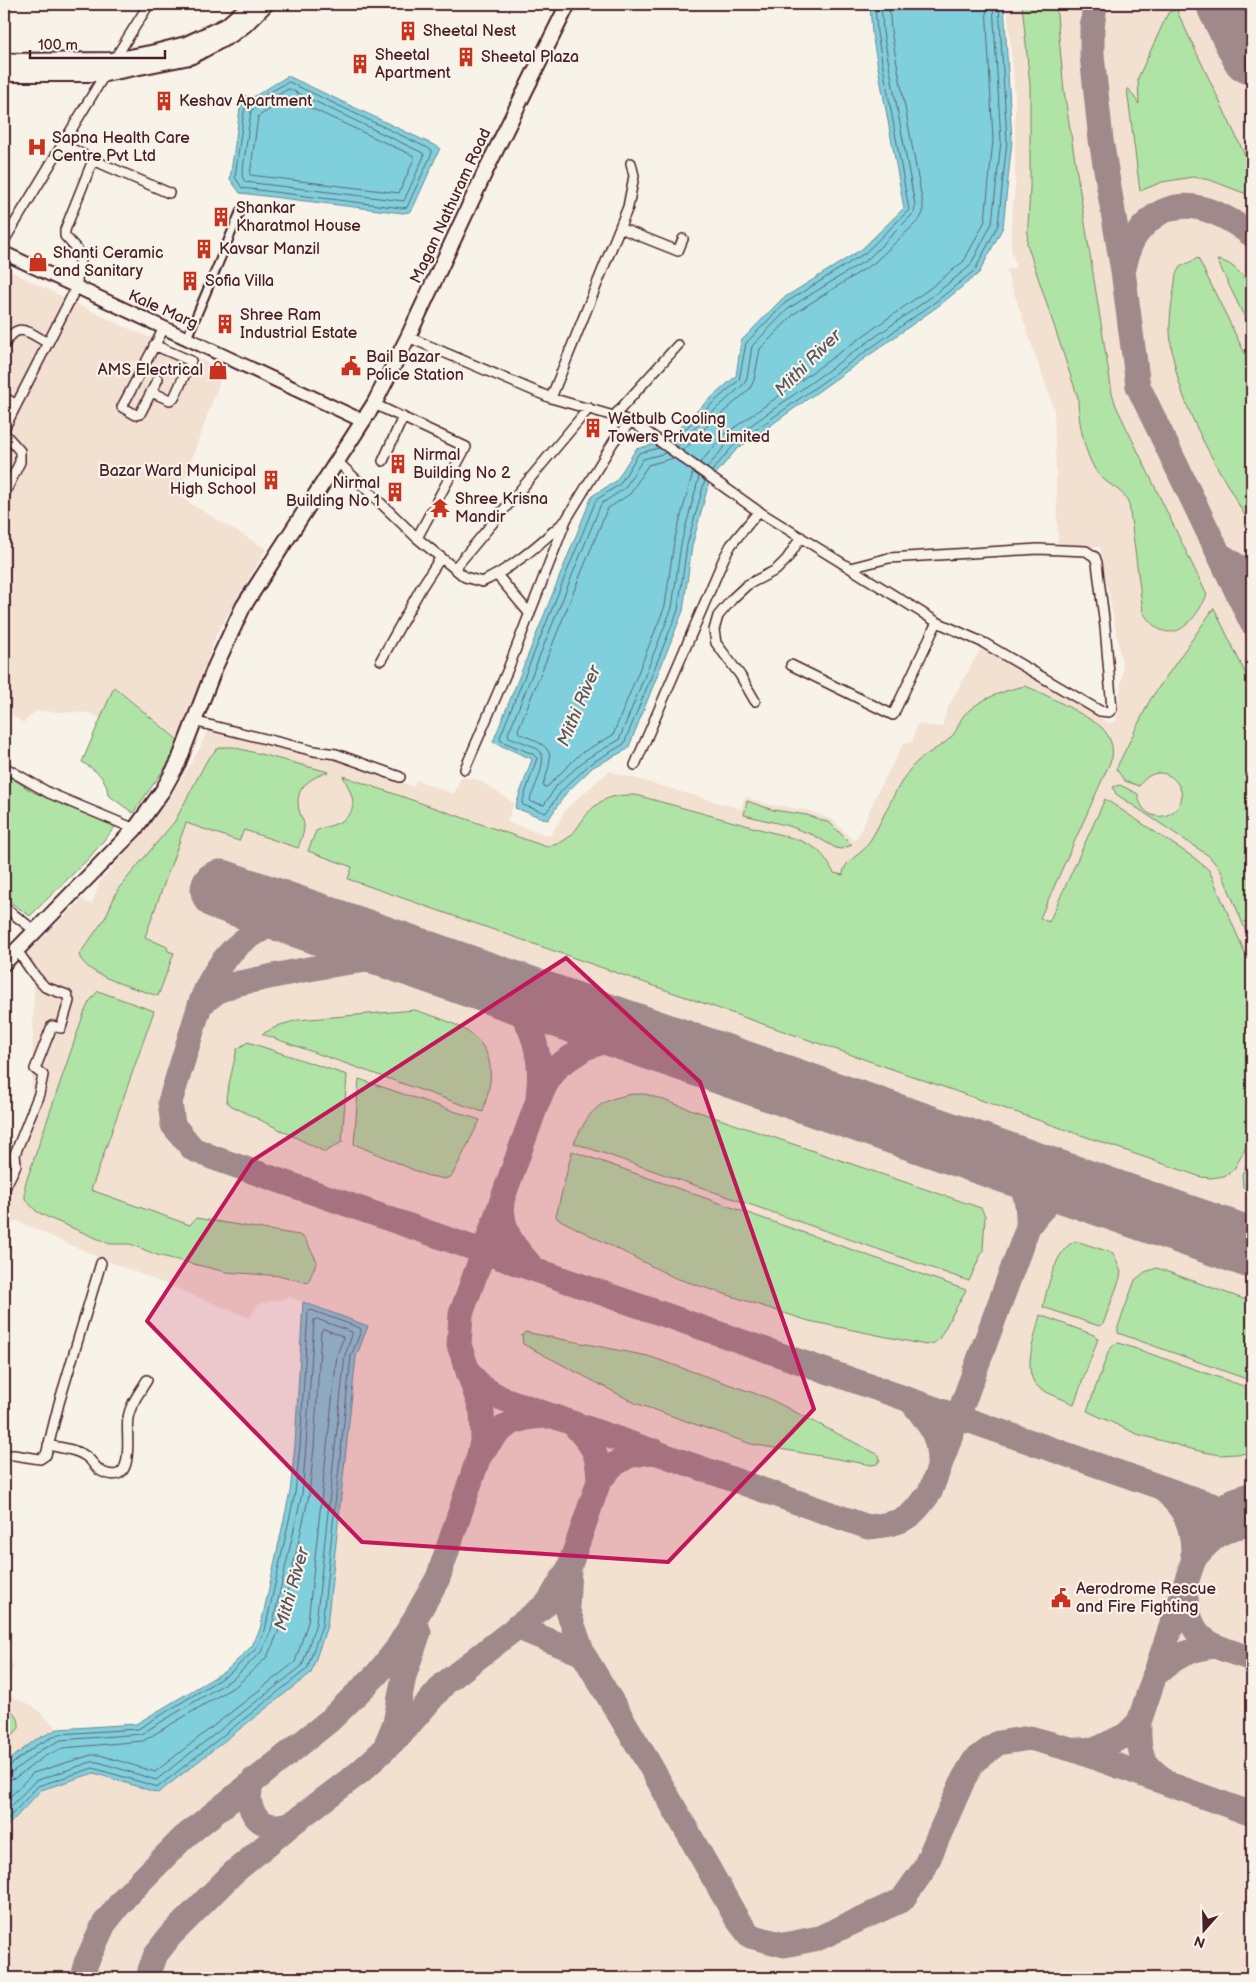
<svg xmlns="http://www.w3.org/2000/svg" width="1256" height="1982" font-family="'Balsamiq Sans',sans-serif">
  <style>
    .built { fill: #f2e0d1 }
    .green { fill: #afe4a6; stroke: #7c8268 }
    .water { fill: #80cfdc; stroke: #6a8995 }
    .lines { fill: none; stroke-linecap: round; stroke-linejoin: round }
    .shore { stroke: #606572; stroke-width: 1 }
    .taxiway { stroke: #a0898a; stroke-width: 25 }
    .runway { stroke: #a0898a; stroke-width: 61 }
    .pedestrian-casing { stroke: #4a1f2b; stroke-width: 11 }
    .minor-casing { stroke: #4a1f2b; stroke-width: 12 }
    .secondary-casing { stroke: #4a1f2b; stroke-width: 16 }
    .primary-casing { stroke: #4a1f2b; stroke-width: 18 }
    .pedestrian { stroke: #f7f3e8; stroke-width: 7 }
    .minor { stroke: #f7f3e8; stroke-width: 9 }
    .secondary { stroke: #f7f3e8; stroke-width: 12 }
    .primary { stroke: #f7f3e8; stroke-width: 14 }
    .marked { fill: #c2185b; fill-opacity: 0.2; stroke: #c2185b; stroke-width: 4; stroke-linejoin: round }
    .labels { text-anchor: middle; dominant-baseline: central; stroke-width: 4.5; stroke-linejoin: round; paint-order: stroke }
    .poi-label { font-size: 16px; fill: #4a1f2b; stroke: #f7f3e8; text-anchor: start }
    .street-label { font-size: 16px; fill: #4a1f2b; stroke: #f7f3e8 }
    .water-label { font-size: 18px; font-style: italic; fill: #5a5460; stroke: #f7f3e8 }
  </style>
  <rect width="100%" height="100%" fill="#f7f3e8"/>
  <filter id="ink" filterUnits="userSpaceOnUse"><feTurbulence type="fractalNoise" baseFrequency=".02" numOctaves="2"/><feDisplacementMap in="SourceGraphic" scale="10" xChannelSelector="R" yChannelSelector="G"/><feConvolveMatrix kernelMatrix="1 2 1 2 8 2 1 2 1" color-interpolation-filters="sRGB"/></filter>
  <g filter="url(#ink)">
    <path class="built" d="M1007 4H1252V1978H4V1830L41 1790 95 1773 158 1793 311 1673 356 1357 368 1326 290 1297 258 1304 250 1318 105 1260 17 1221 12 1223 4 1215V1198L21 1168 18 1154 31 1127 34 986 17 961 85 897 84 901 92 904 100 881 133 845 169 799 199 750 208 729 324 757 332 755 414 787 416 780 454 794 461 777 477 779 514 803 507 822 550 836 567 808 609 771 741 809 745 797 767 804 806 810 833 820 853 840 858 837 877 793 904 743H912L917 724 942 727 948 707 981 648 1109 723 1116 722 1123 669 1100 547 1058 546 1054 409 1006 270 1016 267 1011 249V225L1015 186V95Z
      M4 268 116 323 224 370 178 496 266 549 216 635 179 741 115 687 101 718 90 713 36 711 23 723 4 709V676L6 671 4 670Z
      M4 1659 14 1665 5 1694 33 1706 58 1729 35 1740 4 1764Z"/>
    <path class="green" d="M1022 4H1056L1064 91 1112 393 1116 406 1207 595C1193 626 1167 651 1143 612L1129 504C1125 491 1110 486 1101 477 1085 461 1078 420 1078 398L1027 244 1030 188V85Z
      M1176 9 1252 170V193L1249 195 1210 180 1193 177 1162 182 1140 191 1127 89 1128 88 1139 104 1138 78 1168 13Z
      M1198 258 1252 368V525L1248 521C1215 462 1174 402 1170 332 1169 313 1174 293 1176 274L1180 267Z
      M1217 260C1232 261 1242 276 1252 286V333Z
      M1214 608 1252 687V946L1221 871 1209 856 1116 794 1113 787 1120 785 1138 794C1139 803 1143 811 1152 815 1158 817 1165 817 1171 813 1200 796 1163 751 1139 786L1125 781 1116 769 1150 700Z
      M1025 686C1038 690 1091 718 1101 727 1110 736 1114 746 1112 758L1040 918 1049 922 1105 799 1193 857 1209 870 1252 969V1137L1234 1169 1229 1173 1224 1176 1211 1178 1201 1177 348 879 352 867 308 851 316 831C323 827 331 826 338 823 362 811 352 795 343 776L547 847C581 839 576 819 599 803 610 795 623 795 636 795L796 839C818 847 823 853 834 873L843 875C843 860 861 856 868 844 884 819 893 791 911 768 922 754 942 748 953 735 958 729 959 721 964 715 979 699 1005 690 1025 686Z
      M114 687 179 741 167 765 133 813 108 795C107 777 96 771 82 762Z
      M224 747H233L329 772C310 778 294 787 299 810 300 816 304 820 304 825 305 832 300 841 298 848L244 830 239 841 186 823 145 937 167 947 168 951 174 953 158 996C138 989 85 976 79 955L105 918 118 889 175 821 207 760 217 749Z
      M4 773 33 792 116 826 88 859 30 916 4 898Z
      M747 801 773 810 807 815 830 823 852 845 841 849 836 848 813 835 789 826 744 815Z
      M98 991 154 1011 91 1190 190 1225 196 1218 299 1235 305 1239 317 1261 308 1283 282 1276 226 1272 157 1255 130 1244H110L49 1218 36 1211 25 1199V1185L84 1013 89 1002Z
      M415 1010C451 1022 496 1033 490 1082 489 1092 485 1102 483 1112L262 1034 280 1025 298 1020Z
      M248 1042 347 1075 342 1142 325 1152 232 1106 227 1102 226 1097 237 1049Z
      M359 1079 480 1120 452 1176 445 1179 425 1175 354 1144Z
      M634 1094H646L981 1208 985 1216 983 1250 969 1281 574 1143C589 1112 597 1099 634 1094Z
      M572 1151 966 1290 939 1339 934 1343 926 1345 809 1321 675 1278 558 1219 556 1216Z
      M1252 1156V1193L1243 1187 1242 1174Z
      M1076 1241 1113 1253 1121 1272 1120 1278 1103 1324 1099 1326 1043 1307C1047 1289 1056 1247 1076 1241Z
      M1157 1268 1252 1302V1381L1118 1333V1327L1135 1280 1145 1272Z
      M1040 1315 1094 1335 1098 1339 1074 1404C1063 1399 1051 1395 1041 1389 1019 1376 1036 1335 1040 1315Z
      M525 1332 648 1356 768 1398 875 1453 879 1455 880 1460 877 1464 872 1465 751 1444 635 1403 523 1344 522 1336Z
      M1119 1343 1252 1389V1453L1220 1455 1199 1451 1137 1434 1087 1411 1109 1350 1115 1344Z
      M4 1707C14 1712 20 1716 19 1728L4 1745Z"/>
    <path class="water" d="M870 4H1004L1012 141 1003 227 979 273 941 304 736 450 709 482 692 546 683 611 628 749 593 767 566 793 548 820 515 808 532 759 493 742 592 496 616 481 636 449 667 441 692 415 736 376 741 341 782 299 862 249 904 208 872 34Z
      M288 76 440 148 413 208 409 212 403 213 240 193 230 179 240 109 246 95 250 99Z
      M303 1302 368 1326 356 1357 327 1626 311 1673 158 1793 94 1773 41 1790 4 1830V1764L35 1740 58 1729 136 1724 227 1670 252 1646 260 1629 290 1492 295 1445Z"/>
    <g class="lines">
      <path class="shore" d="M289 82 432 150V153L407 207 402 208 242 188 235 177 244 111 247 105Z
        M289 89 423 153 424 156 404 201 245 182 242 176 251 111Z
        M289 98 414 156V159L399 193 250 175 258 117Z
        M672 443 696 418 739 380 746 343 785 303 865 253 909 210 877 33 875 4
        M677 447 700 423 744 384 747 378 752 346 789 308 868 259 914 213 915 205 883 32 881 4
        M659 448 639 453 620 484 596 500 500 737 501 741 533 754 537 758 522 803 523 805 546 813 562 790 590 764 624 744 678 610 687 545 705 480
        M683 451 705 428 750 389 754 380 760 349 795 313 874 263 919 220 923 213V205L891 31 889 4
        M666 453 643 459 625 488 601 504 508 734 509 737C518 741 531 744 539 750 549 759 534 788 530 799L531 802 544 805 557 785 586 759 619 740 672 608 681 544 699 477
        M674 458 648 465 630 494 607 509 518 730 519 733C552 748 556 749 543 785L544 787H547L581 753 613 735 665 606 674 542 693 472
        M700 463 724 435 929 289 964 261 985 221 993 140 986 4
        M707 468 729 441 934 295 970 266 992 223 1001 141 993 4
        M712 471 733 446 938 300 975 270 998 225 1007 141 999 4
        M4 1768 8 1767 37 1745 59 1734 138 1729 230 1673 256 1649 265 1630 295 1493 300 1446 308 1311 311 1310 360 1328 361 1331 351 1356 322 1625 307 1669 158 1787 93 1768 38 1786 4 1823
        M4 1774 12 1772 41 1750 61 1740 141 1734 234 1678 261 1652 271 1631 302 1494 306 1446 314 1320 317 1319 352 1332V1335L345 1355 316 1623 302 1666 156 1780 98 1762H91L35 1781 4 1814
        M4 1781 15 1778 45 1756 63 1748 143 1741 237 1685 267 1657 278 1633 309 1495 314 1447 321 1331 324 1329 342 1336 343 1339 337 1355 308 1622 295 1662 155 1772 100 1755H91L33 1773 4 1803"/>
      <path class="taxiway" d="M1095 4 1092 28V55L1101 140 1123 271 1138 386 1252 623
        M1232 4 1233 14
        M1124 268C1126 261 1127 253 1130 246 1134 235 1142 227 1151 219 1184 192 1223 213 1252 235
        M1219 554 1252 576
        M421 959C358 955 297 972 235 984L218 991 200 1005 170 1102 173 1125 193 1149 214 1158 1252 1519
        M484 981C492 987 502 992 510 999 535 1024 543 1062 538 1096
        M200 1005C213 966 243 927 288 922 296 921 306 922 315 922
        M995 1159C1022 1182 1029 1190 1028 1227
        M502 1202C502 1234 513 1246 534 1269
        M468 1372 482 1387 501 1398 868 1527C903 1523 909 1521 930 1492L1028 1227C1048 1198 1059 1192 1094 1193
        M912 1402C930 1424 940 1436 939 1466
        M573 1424C593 1446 598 1451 599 1481
        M655 1451 628 1456 612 1466 599 1481 569 1568 567 1608 583 1654 648 1762 737 1919 750 1936 784 1945 819 1938 902 1900 924 1869 964 1778 974 1761 998 1743 1030 1738 1074 1750 1252 1814
        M479 1457C498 1426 514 1416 550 1416
        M1163 1489C1185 1510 1193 1523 1193 1554
        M1198 1554C1215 1535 1226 1527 1252 1524
        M1185 1590C1189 1642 1208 1644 1252 1659
        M516 1627 583 1654
        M1154 1676C1173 1658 1188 1649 1214 1646
        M1139 1722C1138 1750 1140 1764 1165 1780
        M387 1742 395 1723 404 1676 419 1632
        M1076 1750 1097 1749 1126 1735 1139 1722 1201 1538 1209 1519 1222 1509 1234 1500 1252 1494
        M253 1780C240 1810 262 1836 294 1822
        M82 1978 86 1963 104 1924 126 1896 183 1838 329 1721 377 1674 396 1650 412 1624 438 1578 478 1459 483 1437 482 1412 459 1345 461 1314 537 1103 547 1082 559 1065 585 1048 615 1038 654 1040
        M150 1978V1970L156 1954 170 1936 233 1873 294 1822 360 1772 400 1735 445 1683 548 1603 566 1573"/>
      <path class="runway" d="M1227 4 1252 54
        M221 890 1252 1248"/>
      <defs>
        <path id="pedestrian" d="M187 338 241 210"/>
        <path id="minor" d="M114 60 149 4
          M63 144 93 160 169 193
          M620 228 678 251 683 239
          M4 241 105 74
          M408 337 551 398 631 421 755 509 850 568 889 558 1038 549 1086 551 1095 557 1097 563 1105 627 1112 709 1109 712 1100 711 984 643 937 622 850 568
          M4 345C18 320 28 332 48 343
          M158 379 140 414 136 415 122 407 164 328
          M151 392 170 400 174 398 191 361 154 345
          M4 397 16 405
          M551 398 628 207 634 176 631 163
          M374 404 466 447 417 538
          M614 416 678 345
          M4 429 76 288 81 254 65 236V230L93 160
          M4 433 20 451V462L4 495
          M383 461 403 417
          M338 462 417 538 465 577 482 582C513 568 539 544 564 522
          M455 568 589 408
          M497 575 530 614
          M381 660 421 588 441 557
          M791 665 893 715 937 622
          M755 701 740 675 716 643 714 630 718 616 733 598 747 585 776 570 787 559 801 537
          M193 721 314 751 336 754 400 777
          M635 765 724 558 731 545 759 511
          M4 767 49 793 135 829
          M465 769 508 669 566 520 614 441 631 421
          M4 907 34 930
          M4 1190 16 1165 15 1154 39 1094 43 1075 35 1069 52 1026 61 1028 69 1001 67 995 45 987 35 976 16 949
          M48 1445C60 1448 78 1449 88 1458 94 1463 97 1471 105 1473 137 1485 125 1433 128 1418 130 1404 140 1392 147 1380
          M4 1455H14L40 1459 46 1455 59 1403 101 1263"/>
        <path id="secondary" d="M4 253 363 421"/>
        <path id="primary" d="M4 61 114 60 155 52 186 44 227 25 251 4
          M4 74H105L190 57 231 35 245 25 266 4
          M4 963 135 829 163 790 178 763 215 667 243 607 374 404 408 337 485 172 568 4"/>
      </defs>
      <use href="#pedestrian" class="pedestrian-casing"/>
      <use href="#minor" class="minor-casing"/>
      <use href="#secondary" class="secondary-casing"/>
      <use href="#primary" class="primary-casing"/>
      <use href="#pedestrian" class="pedestrian"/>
      <use href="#minor" class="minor"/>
      <use href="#secondary" class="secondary"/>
      <use href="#primary" class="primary"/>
    </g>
  </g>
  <path class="marked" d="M566 958 700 1082 814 1409 668 1562 362 1542 147 1321 252 1161Z"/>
  <defs>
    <symbol id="building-bare" viewBox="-9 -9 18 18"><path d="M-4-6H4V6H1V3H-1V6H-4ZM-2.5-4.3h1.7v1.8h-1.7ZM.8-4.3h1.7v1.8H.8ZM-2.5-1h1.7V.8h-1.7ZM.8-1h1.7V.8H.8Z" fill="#c8321e" stroke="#f7f3e8" stroke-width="2.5" paint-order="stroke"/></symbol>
    <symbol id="hospital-bare" viewBox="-9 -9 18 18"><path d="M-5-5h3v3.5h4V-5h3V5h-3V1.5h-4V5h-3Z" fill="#c8321e" stroke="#f7f3e8" stroke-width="2.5" paint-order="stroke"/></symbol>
    <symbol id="shop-bare" viewBox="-9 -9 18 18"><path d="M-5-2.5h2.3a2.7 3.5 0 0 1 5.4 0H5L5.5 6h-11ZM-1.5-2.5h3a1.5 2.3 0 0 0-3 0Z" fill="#c8321e" stroke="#f7f3e8" stroke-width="2.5" paint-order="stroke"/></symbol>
    <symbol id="civic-bare" viewBox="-9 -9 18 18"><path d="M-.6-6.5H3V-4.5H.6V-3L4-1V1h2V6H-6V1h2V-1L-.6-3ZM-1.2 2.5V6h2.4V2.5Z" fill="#c8321e" stroke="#f7f3e8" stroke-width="2.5" paint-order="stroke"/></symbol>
    <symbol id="temple-bare" viewBox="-9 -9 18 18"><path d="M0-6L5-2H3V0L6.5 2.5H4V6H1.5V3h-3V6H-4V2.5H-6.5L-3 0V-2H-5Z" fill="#c8321e" stroke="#f7f3e8" stroke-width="2.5" paint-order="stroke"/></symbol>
  </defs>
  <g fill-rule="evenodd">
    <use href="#building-bare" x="394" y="17" width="28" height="28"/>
    <use href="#building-bare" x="452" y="43" width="28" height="28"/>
    <use href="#building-bare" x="346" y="50" width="28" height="28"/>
    <use href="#building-bare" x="150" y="87" width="28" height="28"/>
    <use href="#hospital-bare" x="23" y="133" width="28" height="28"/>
    <use href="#building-bare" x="207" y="203" width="28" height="28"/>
    <use href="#building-bare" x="190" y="235" width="28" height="28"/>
    <use href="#shop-bare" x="24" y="248" width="28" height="28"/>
    <use href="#building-bare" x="176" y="267" width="28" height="28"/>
    <use href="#building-bare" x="211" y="310" width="28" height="28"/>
    <use href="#civic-bare" x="337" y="352" width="28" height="28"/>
    <use href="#shop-bare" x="204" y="356" width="28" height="28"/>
    <use href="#building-bare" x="579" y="414" width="28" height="28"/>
    <use href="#building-bare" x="384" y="450" width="28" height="28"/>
    <use href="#building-bare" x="257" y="466" width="28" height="28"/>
    <use href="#building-bare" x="381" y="478" width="28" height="28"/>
    <use href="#temple-bare" x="426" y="494" width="28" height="28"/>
    <use href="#civic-bare" x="1047" y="1584" width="28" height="28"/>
  </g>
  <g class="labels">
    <g class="poi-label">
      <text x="423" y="31">Sheetal Nest</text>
      <text x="375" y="55">Sheetal<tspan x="375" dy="18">Apartment</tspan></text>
      <text x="481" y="57">Sheetal Plaza</text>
      <text x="179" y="101">Keshav Apartment</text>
      <text x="52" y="138">Sapna Health Care<tspan x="52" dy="18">Centre Pvt Ltd</tspan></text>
      <text x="236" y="208">Shankar<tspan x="236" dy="18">Kharatmol House</tspan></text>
      <text x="219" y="249">Kavsar Manzil</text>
      <text x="53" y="253">Shanti Ceramic<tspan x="53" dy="18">and Sanitary</tspan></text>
      <text x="205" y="281">Sofia Villa</text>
      <text x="240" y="315">Shree Ram<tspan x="240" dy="18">Industrial Estate</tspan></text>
      <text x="366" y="357">Bail Bazar<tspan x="366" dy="18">Police Station</tspan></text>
      <text x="203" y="370" text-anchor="end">AMS Electrical</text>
      <text x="608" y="419">Wetbulb Cooling<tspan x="608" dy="18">Towers Private Limited</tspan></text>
      <text x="413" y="455">Nirmal<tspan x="413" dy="18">Building No 2</tspan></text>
      <text x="256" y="471" text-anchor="end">Bazar Ward Municipal<tspan x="256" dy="18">High School</tspan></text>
      <text x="380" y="483" text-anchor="end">Nirmal<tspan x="380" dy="18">Building No 1</tspan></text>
      <text x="455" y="499">Shree Krisna<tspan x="455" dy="18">Mandir</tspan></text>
      <text x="1076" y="1589">Aerodrome Rescue<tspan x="1076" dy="18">and Fire Fighting</tspan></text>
    </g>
    <g class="street-label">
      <text transform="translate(451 206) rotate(-65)">Magan Nathuram Road</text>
      <text transform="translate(163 310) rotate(24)">Kale Marg</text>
    </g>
    <g class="water-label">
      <text transform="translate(808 363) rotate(-45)">Mithi River</text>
      <text transform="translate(579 706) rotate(-67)">Mithi River</text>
      <text transform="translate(292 1589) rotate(-74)">Mithi River</text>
    </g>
  </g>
  <rect width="1256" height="1982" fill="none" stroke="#f7f3e8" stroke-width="20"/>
  <rect x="10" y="10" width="1236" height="1962" fill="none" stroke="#4a1f2b" stroke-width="2" filter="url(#ink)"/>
  <g transform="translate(1204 1930) rotate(200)" stroke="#f7f3e8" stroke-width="4" paint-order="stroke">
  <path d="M0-4L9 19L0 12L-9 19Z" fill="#4a1f2b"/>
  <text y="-8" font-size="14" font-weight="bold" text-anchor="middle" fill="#4a1f2b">N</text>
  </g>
  <path d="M30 50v8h135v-8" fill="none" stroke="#4a1f2b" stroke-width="2.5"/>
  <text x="38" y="50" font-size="15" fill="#4a1f2b" stroke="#f7f3e8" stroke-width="4" paint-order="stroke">100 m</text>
</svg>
